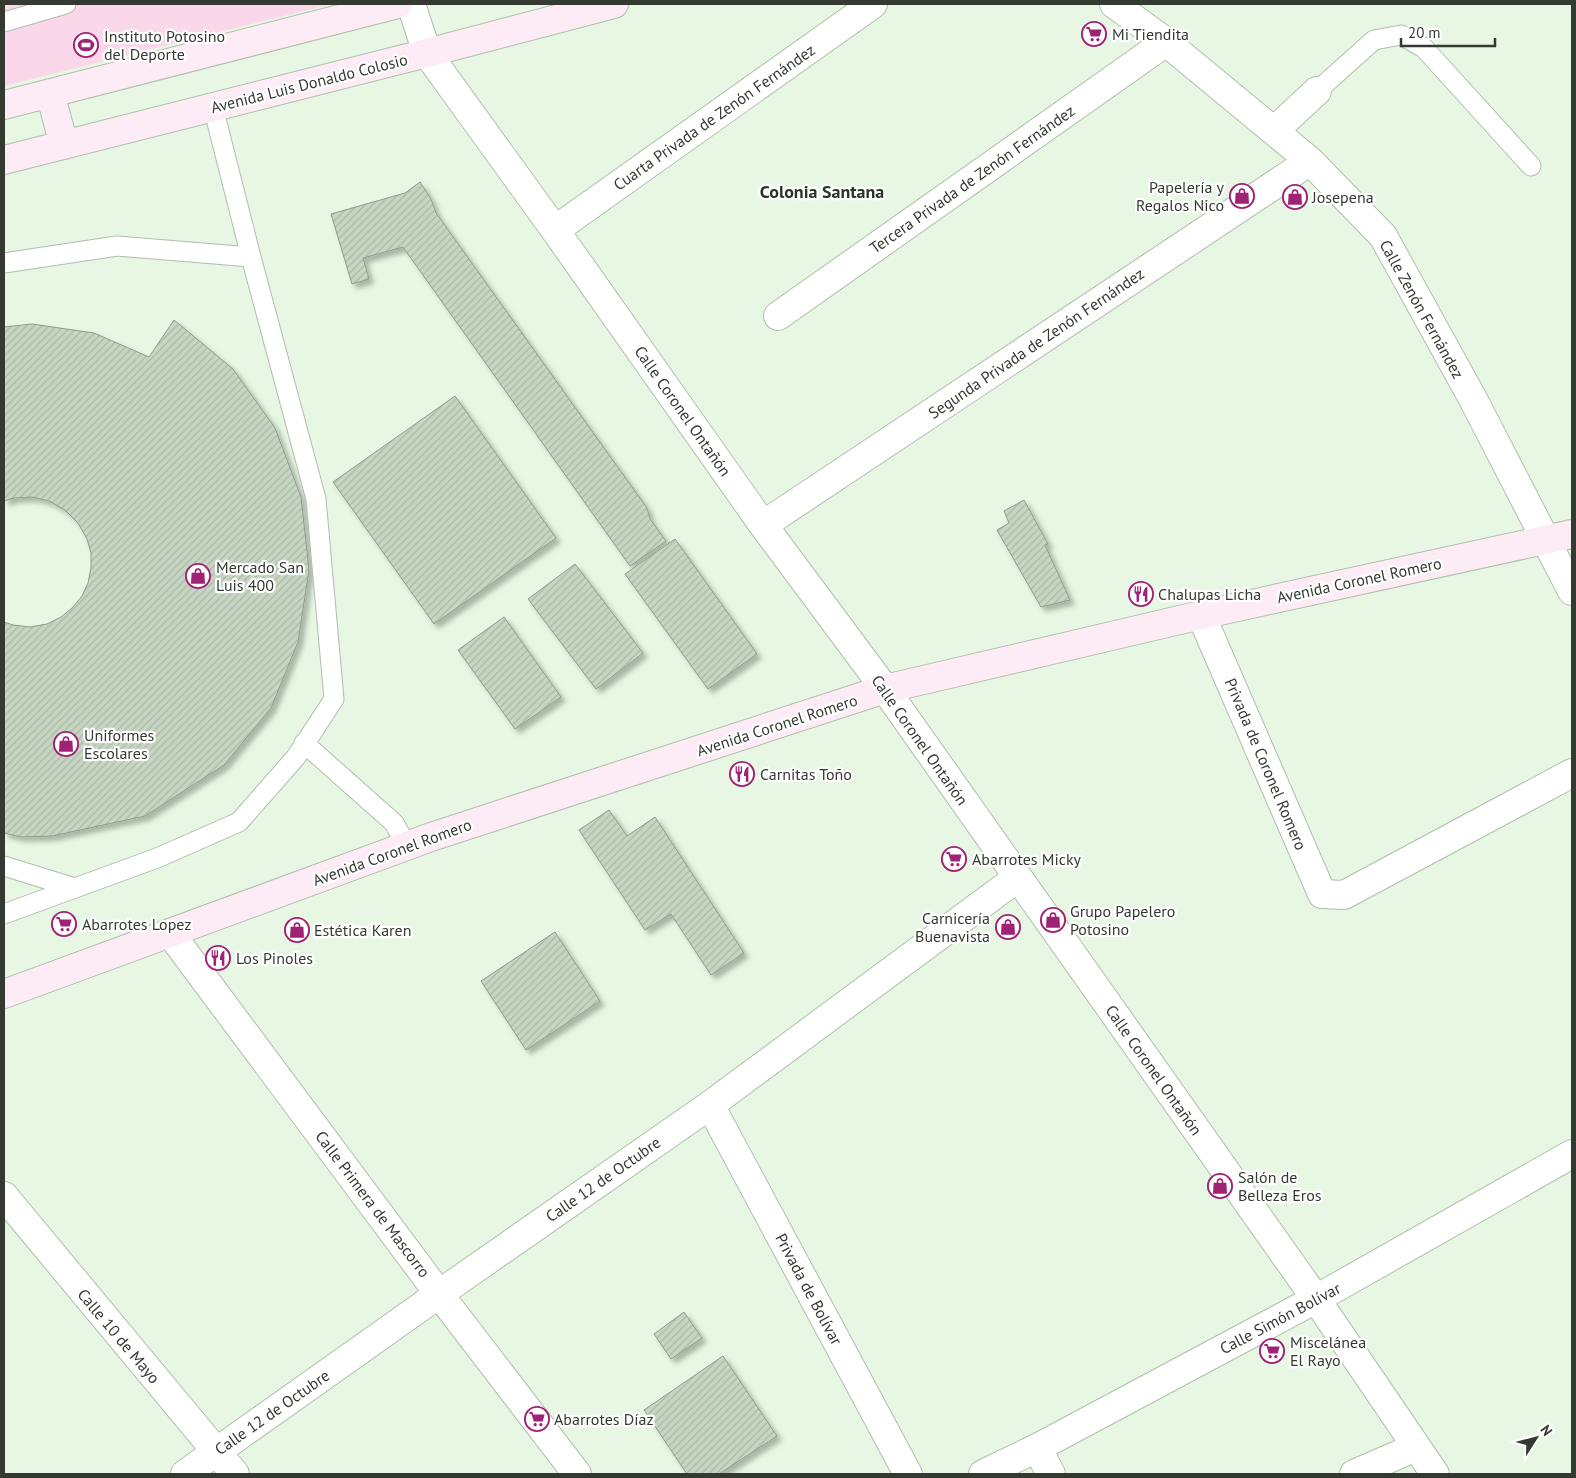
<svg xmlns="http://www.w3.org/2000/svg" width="1576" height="1478" font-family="'PT Sans',sans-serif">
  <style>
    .garden { fill: #fad7e9 }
    .building { fill: url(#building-hatch); stroke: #8e9b8a; filter: url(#shadow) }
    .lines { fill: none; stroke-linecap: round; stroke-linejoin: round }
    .lane-casing { stroke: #b0beac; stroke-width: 21 }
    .street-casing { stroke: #b0beac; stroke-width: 30 }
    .secondary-casing { stroke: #b0beac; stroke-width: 30 }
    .lane { stroke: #fff; stroke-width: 19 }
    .street { stroke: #fff; stroke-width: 28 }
    .secondary { stroke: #fdecf5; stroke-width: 28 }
    .labels { text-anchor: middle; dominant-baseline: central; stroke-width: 4.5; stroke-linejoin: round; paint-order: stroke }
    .poi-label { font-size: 16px; fill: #343a32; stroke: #fff; text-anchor: start }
    .street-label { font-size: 16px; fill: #343a32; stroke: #fff }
    .neighbourhood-label { font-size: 18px; font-weight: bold; fill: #2a3527; stroke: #fff }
  </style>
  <defs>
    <pattern id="building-hatch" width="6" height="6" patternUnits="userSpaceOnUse" patternTransform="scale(1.25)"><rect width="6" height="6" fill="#c7d6c3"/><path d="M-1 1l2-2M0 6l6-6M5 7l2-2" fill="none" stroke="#acb8a8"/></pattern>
    <filter id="shadow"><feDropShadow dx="4.5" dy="4.5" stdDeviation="2.5" flood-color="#0004"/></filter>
  </defs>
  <rect width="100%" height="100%" fill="#e8f7e4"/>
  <path class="garden" d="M4 4H332L4 86Z"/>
  <path class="building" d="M420 182 431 199 436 213 647 508 650 519 666 541 630 566 403 247 363 258 369 279 352 284 331 214 405 193Z
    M174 320 233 369 275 428 301 497 309 570 298 642 271 708 224 765 145 816 52 836 21 837 4 833V622L13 625 30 627 47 624 61 617 72 608 82 596 88 583 91 568V553L87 539 78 523 65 510 49 501 32 497 14 498 4 501V327L32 324 94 333 149 357Z
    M455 396 556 538 434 624 333 482Z
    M1024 500 1048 544 1045 545 1070 600 1041 607 997 530 1009 523 1004 511Z
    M675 539 757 654 708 689 625 574Z
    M575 564 643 653 596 689 528 599Z
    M504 617 561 697 515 729 458 650Z
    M609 810 627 836 655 817 744 953 711 975 671 914 645 930 579 830Z
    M555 932 600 1001 526 1050 481 981Z
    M684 1312 702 1338 671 1359 654 1334Z
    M723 1356 777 1436 719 1474H687L644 1410Z"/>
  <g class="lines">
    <defs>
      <path id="lane" d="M4 22 66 4
        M1317 91 1374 40 1401 35 1424 48 1531 166
        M213 107 251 257
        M4 263 117 246 251 257 316 499 334 699 296 757 239 822 157 858 4 914
        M304 743 394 823 407 846
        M4 866 75 888"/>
      <path id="street" d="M411 4 427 53 555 230 763 525 885 689 1316 1299 1435 1474
        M1114 4 1166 42 1310 161 1383 236 1473 399 1572 591
        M1274 131 1317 91
        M555 230 873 4
        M778 316 1166 42
        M763 525 1310 161
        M1201 615 1322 894 1344 895 1572 773
        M170 933 439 1294 577 1474
        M710 1105 908 1474
        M4 1196 235 1474
        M1037 1448 1051 1474
        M185 1474 439 1294 710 1105 1017 878
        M983 1474 1037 1448 1316 1299 1572 1154
        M1354 1474 1416 1447"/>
      <path id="secondary" d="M50 93 64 145
        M4 105 398 4
        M4 160 427 53 614 4
        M4 994 431 837 885 689 1201 615 1572 534"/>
    </defs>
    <use href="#lane" class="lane-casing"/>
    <use href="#street" class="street-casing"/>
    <use href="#secondary" class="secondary-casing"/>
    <use href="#lane" class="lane"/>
    <use href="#street" class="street"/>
    <use href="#secondary" class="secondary"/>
  </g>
  <defs>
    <symbol id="supermarket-ring" viewBox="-11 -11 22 22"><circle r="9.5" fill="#fff" stroke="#a02274" stroke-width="1.5"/><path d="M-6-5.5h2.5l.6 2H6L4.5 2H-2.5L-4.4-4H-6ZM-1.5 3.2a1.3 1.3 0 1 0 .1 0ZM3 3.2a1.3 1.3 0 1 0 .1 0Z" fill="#a02274"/></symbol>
    <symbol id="stadium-ring" viewBox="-11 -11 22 22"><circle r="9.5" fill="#fff" stroke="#a02274" stroke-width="1.5"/><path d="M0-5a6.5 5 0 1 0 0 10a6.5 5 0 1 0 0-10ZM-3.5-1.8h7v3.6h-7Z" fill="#a02274"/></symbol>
    <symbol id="shop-ring" viewBox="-11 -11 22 22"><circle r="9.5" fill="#fff" stroke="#a02274" stroke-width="1.5"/><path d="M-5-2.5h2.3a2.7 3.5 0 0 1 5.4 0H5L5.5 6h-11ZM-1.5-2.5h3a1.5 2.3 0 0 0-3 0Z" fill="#a02274"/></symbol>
    <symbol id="restaurant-ring" viewBox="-11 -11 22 22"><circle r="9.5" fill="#fff" stroke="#a02274" stroke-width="1.5"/><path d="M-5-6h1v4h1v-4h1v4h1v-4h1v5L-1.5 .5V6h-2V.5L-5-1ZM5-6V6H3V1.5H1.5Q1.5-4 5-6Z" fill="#a02274"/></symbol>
  </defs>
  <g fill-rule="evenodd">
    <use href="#supermarket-ring" x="1080" y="20" width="28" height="28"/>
    <use href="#stadium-ring" x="72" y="31" width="28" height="28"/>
    <use href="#shop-ring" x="1228" y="182" width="28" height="28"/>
    <use href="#shop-ring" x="1281" y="183" width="28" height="28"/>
    <use href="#shop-ring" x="184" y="562" width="28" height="28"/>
    <use href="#restaurant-ring" x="1127" y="580" width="28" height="28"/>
    <use href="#shop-ring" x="52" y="730" width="28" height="28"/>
    <use href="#restaurant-ring" x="728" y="760" width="28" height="28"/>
    <use href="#supermarket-ring" x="940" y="845" width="28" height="28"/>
    <use href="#shop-ring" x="1039" y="906" width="28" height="28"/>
    <use href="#supermarket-ring" x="50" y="910" width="28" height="28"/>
    <use href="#shop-ring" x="994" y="913" width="28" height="28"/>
    <use href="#shop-ring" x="283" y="916" width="28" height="28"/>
    <use href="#restaurant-ring" x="204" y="944" width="28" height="28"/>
    <use href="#shop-ring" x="1206" y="1172" width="28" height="28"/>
    <use href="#supermarket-ring" x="1258" y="1337" width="28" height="28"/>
    <use href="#supermarket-ring" x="523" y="1405" width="28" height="28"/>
  </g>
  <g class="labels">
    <g class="poi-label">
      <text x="1112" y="34">Mi Tiendita</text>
      <text x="104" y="36">Instituto Potosino<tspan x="104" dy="18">del Deporte</tspan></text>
      <text x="1224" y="187" text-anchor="end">Papelería y<tspan x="1224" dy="18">Regalos Nico</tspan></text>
      <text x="1312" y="197">Josepena</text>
      <text x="216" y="567">Mercado San<tspan x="216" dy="18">Luis 400</tspan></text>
      <text x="1158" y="594">Chalupas Licha</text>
      <text x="84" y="735">Uniformes<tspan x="84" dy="18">Escolares</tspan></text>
      <text x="760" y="774">Carnitas Toño</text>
      <text x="972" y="859">Abarrotes Micky</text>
      <text x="1070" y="911">Grupo Papelero<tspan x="1070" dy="18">Potosino</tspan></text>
      <text x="990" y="918" text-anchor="end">Carnicería<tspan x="990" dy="18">Buenavista</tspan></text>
      <text x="82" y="924">Abarrotes Lopez</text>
      <text x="314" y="930">Estética Karen</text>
      <text x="236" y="958">Los Pinoles</text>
      <text x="1238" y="1177">Salón de<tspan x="1238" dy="18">Belleza Eros</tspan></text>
      <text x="1290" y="1342">Miscelánea<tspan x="1290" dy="18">El Rayo</tspan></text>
      <text x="554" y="1419">Abarrotes Díaz</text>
    </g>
    <g class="street-label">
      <text transform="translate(309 83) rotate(-14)">Avenida Luis Donaldo Colosio</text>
      <text transform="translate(714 117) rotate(-35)">Cuarta Privada de Zenón Fernández</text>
      <text transform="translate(972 179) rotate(-35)">Tercera Privada de Zenón Fernández</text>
      <text transform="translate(1422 309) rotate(61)">Calle Zenón Fernández</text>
      <text transform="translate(1036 343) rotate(-34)">Segunda Privada de Zenón Fernández</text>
      <text transform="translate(683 411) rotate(55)">Calle Coronel Ontañón</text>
      <text transform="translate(1359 580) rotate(-12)">Avenida Coronel Romero</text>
      <text transform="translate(777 725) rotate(-18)">Avenida Coronel Romero</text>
      <text transform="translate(920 740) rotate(55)">Calle Coronel Ontañón</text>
      <text transform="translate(1266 764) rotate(67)">Privada de Coronel Romero</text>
      <text transform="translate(392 852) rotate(-20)">Avenida Coronel Romero</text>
      <text transform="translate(1154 1070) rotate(55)">Calle Coronel Ontañón</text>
      <text transform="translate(603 1179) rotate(-35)">Calle 12 de Octubre</text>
      <text transform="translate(373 1204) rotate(53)">Calle Primera de Mascorro</text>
      <text transform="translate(809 1289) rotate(62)">Privada de Bolívar</text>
      <text transform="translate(1280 1318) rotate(-28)">Calle Simón Bolívar</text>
      <text transform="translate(119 1336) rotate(50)">Calle 10 de Mayo</text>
      <text transform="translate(272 1412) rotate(-35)">Calle 12 de Octubre</text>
    </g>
    <g class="neighbourhood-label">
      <text x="822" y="191">Colonia Santana</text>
    </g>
  </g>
  <rect width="1576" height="1478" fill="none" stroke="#343a32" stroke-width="10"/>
  <g transform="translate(1536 1438) rotate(54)" stroke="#ffffff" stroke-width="4" paint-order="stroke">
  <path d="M0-4L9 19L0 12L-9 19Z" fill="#343a32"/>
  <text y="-8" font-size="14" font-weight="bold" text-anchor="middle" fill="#343a32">N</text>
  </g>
  <path d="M1401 38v8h94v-8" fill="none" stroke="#343a32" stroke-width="2.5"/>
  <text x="1408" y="38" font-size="15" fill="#343a32" stroke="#ffffff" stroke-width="4" paint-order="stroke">20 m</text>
</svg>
